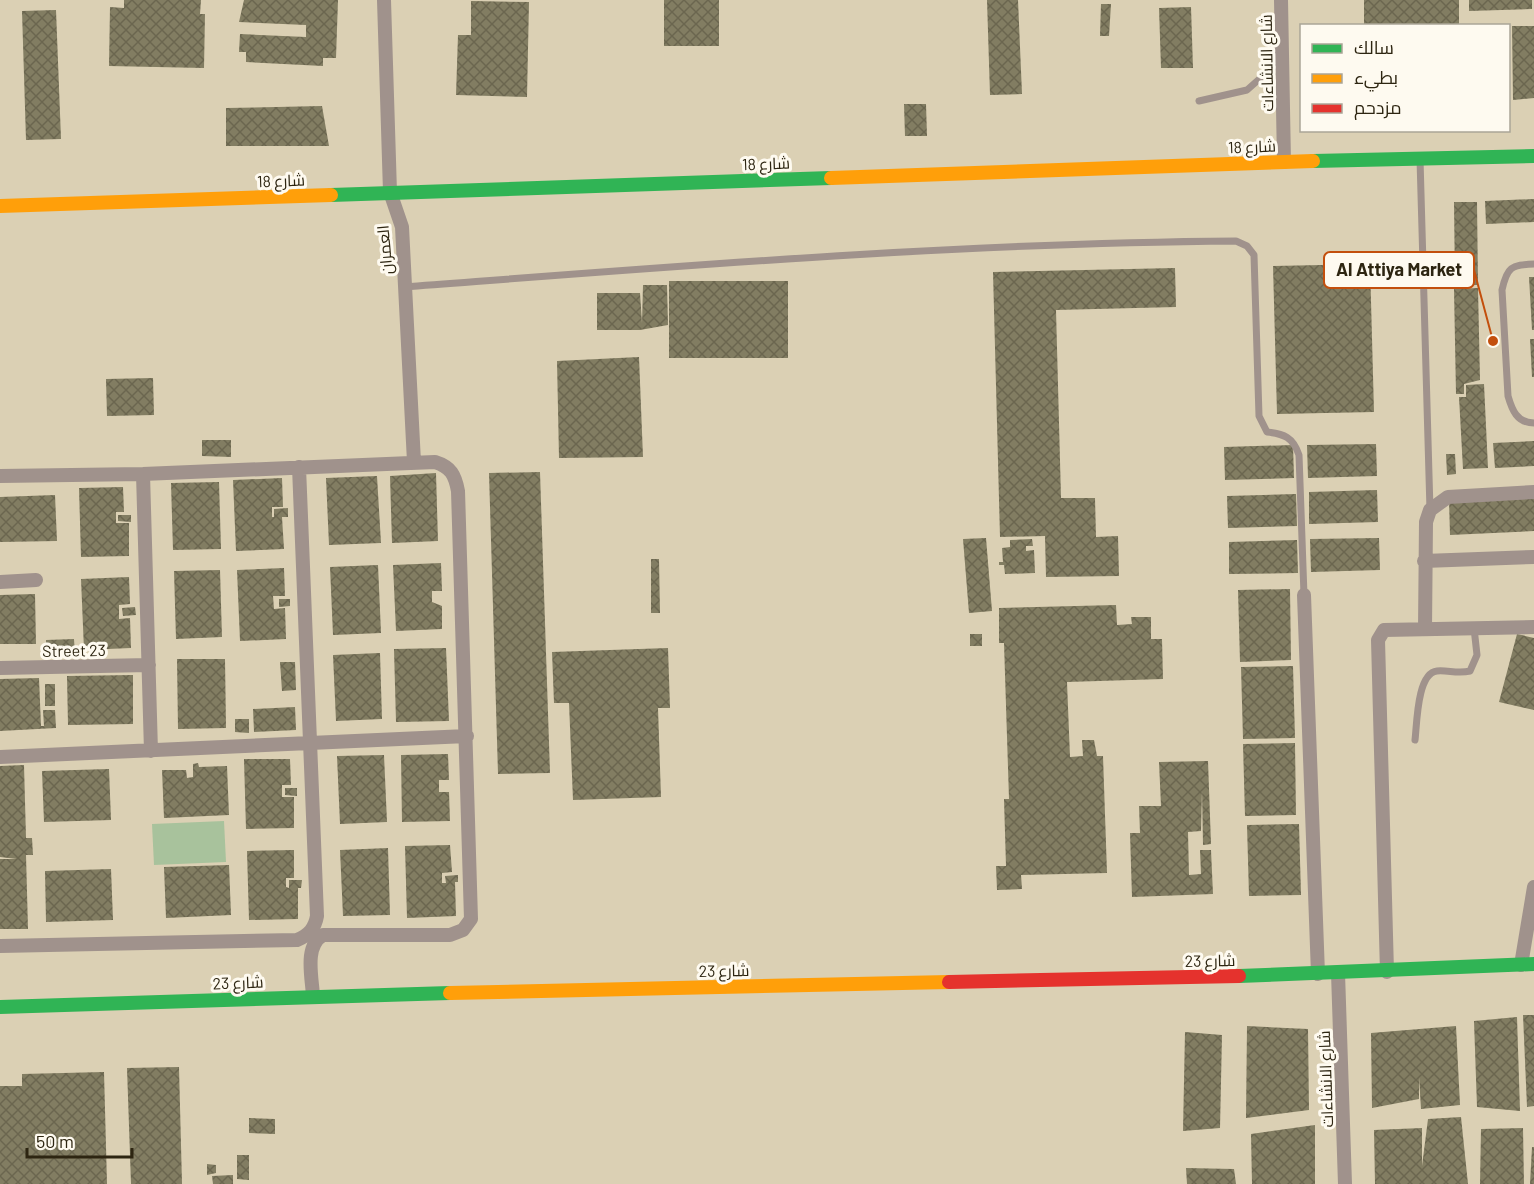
<svg xmlns="http://www.w3.org/2000/svg" width="1534" height="1184" font-family="Barlow,Cairo,sans-serif">
  <style>
    .grass { fill: #a8c29c }
    .building { fill: url(#building-cross-hatch) }
    .lines { fill: none; stroke-linecap: round; stroke-linejoin: round }
    .lane { stroke: #a0928c; stroke-width: 7 }
    .street { stroke: #a0928c; stroke-width: 14 }
    .fast { stroke: #30b455; stroke-width: 14 }
    .slow { stroke: #ff9f0a; stroke-width: 14 }
    .jam { stroke: #e5322d; stroke-width: 14 }
    .labels { text-anchor: middle; dominant-baseline: central; stroke-width: 6; stroke-linejoin: round; paint-order: stroke }
    .street-label { font-size: 16px; fill: #2d2511; stroke: #fefaf0 }
    .leader { fill: none; stroke: #c34f0d; stroke-width: 2 }
    .callout-dot { fill: #c34f0d; stroke: #fefaf0; stroke-width: 2 }
    .callout { fill: #fefaf0; stroke: #c34f0d; stroke-width: 2 }
    .callout-label { font-size: 18px; text-anchor: middle; font-weight: bold; fill: #2d2511 }
  </style>
  <defs>
    <pattern id="building-cross-hatch" width="8" height="8" patternUnits="userSpaceOnUse" patternTransform="scale(1.5)"><rect width="8" height="8" fill="#827d62"/><path d="M0 0l8 8M0 8l8-8" fill="none" stroke="#6b664f"/></pattern>
  </defs>
  <rect width="100%" height="100%" fill="#dbd0b4"/>
  <path class="grass" d="M224 821 226 862 154 865 152 824Z"/>
  <path class="building" d="M124 0H201L200 14H205L204 68 109 66 110 7 124 8Z
    M244 0H338L336 58H323V66L246 62V52H239L240 34 306 37V25L239 22Z
    M664 0H719V46H664Z
    M987 0H1018L1022 94 990 95Z
    M1364 0H1459V26H1364Z
    M1469 0H1532V9L1469 11Z
    M471 1 529 2 527 97 456 95 458 35H471Z
    M1101 4H1111L1109 36H1100Z
    M1191 7 1193 68H1161L1159 8Z
    M56 10 61 139 26 140 22 11Z
    M1512 26H1534V98L1513 100Z
    M904 104H926L927 136H905Z
    M322 106 329 146H226V108Z
    M1534 199V222L1486 224 1485 201Z
    M1454 202H1477L1478 285H1455Z
    M1370 264 1374 412 1277 414 1273 266Z
    M1175 268 1176 307 1056 310 1061 498H1095L1096 537 1118 536 1119 576 1046 577 1045 536 1000 537 993 272Z
    M1529 277H1534V330H1532Z
    M669 281H788V358H669Z
    M643 285H667L668 325 640 330H597V293H640L642 323Z
    M1478 288 1480 380 1464 384V394H1456L1454 289Z
    M1530 339H1534V377H1532Z
    M639 357 643 457 559 458 557 361Z
    M153 378 154 415 107 416 106 379Z
    M1484 384 1488 468 1463 469 1459 397H1466V385Z
    M202 440H231V457L202 456Z
    M1534 441V466L1495 468 1493 443Z
    M1376 444 1377 476 1308 478 1307 445Z
    M1293 445 1294 478 1225 480 1224 447Z
    M1446 454H1455L1456 474 1447 475Z
    M540 472 550 773 498 774 489 473Z
    M436 473 438 541 392 543 390 476Z
    M377 476 381 543 329 545 326 478Z
    M282 478 283 507H272V517H274V509L288 508V517H282L284 549 236 551 233 480Z
    M219 482 221 549 173 550 171 483Z
    M123 487 124 512H116V523H129V556L81 557 79 488Z
    M1377 490 1378 522 1309 524V492Z
    M1296 494 1297 526 1228 528 1227 496Z
    M55 495 57 541 0 542V497Z
    M1534 496V531L1450 535 1449 500Z
    M118 515H131V522L118 521Z
    M986 538 992 611 969 613 963 539Z
    M1379 538 1380 570 1311 572 1310 539Z
    M1032 539 1033 546H1026V551L1034 550 1035 573 1005 574 1004 565H999V562H1003L1002 548 1010 547V540Z
    M1297 540 1298 573 1229 574V542Z
    M651 559H659L660 613H651Z
    M441 563 442 591H432V602L442 606V629L396 631 393 565Z
    M378 565 381 633 333 635 330 567Z
    M284 568 285 596H273L274 609 285 608 286 639 240 641 237 570Z
    M220 570 222 637 176 639 174 571Z
    M129 577 130 604 119 605V619L130 618 131 648 84 650 81 579Z
    M1290 589 1291 660 1240 662 1238 590Z
    M35 594 36 644H0V595Z
    M279 599H290V606L279 607Z
    M1116 605 1117 625 1132 624 1131 617H1151V639H1162L1163 679 1067 682 1070 757 1083 756 1082 740H1094L1097 756H1103L1107 873 1021 875 1022 889 997 890 996 866H1006L1004 799H1009L1004 643H999V608Z
    M135 607 136 615 123 616 122 608Z
    M970 634H982V646H970Z
    M1517 634 1534 638V710L1499 702Z
    M74 639 75 655 46 657V640Z
    M446 648 449 721 396 722 394 649Z
    M668 648 670 708H658L661 797 573 800 569 703H554L552 652Z
    M380 653 382 719 336 721 333 655Z
    M177 659H225L226 728 178 729Z
    M280 662H295L296 690 282 691Z
    M1293 666 1295 738 1243 739 1241 667Z
    M133 675V724L68 725 67 676Z
    M39 678 41 726H44L43 710H55L56 728 0 731V679Z
    M45 684H55V706H45Z
    M295 707 296 730 254 732 253 709Z
    M235 719H249V733L235 732Z
    M1295 743 1296 815 1245 816 1243 744Z
    M448 754 449 780H439V792H449L450 821 402 822 401 755Z
    M384 755 387 822 340 824 337 756Z
    M244 759H290L291 785H282V797H294V828L246 829Z
    M1208 761 1211 844 1203 845 1202 790 1201 831 1188 832 1189 875 1201 874 1200 850H1211L1213 894 1132 897 1130 833H1140L1139 806H1161L1159 762Z
    M198 763 199 767 227 766 229 815 164 818 162 770H186L187 778 193 777V764Z
    M24 765 26 838H32L33 855H26L28 929H0V859H17L0 857V766Z
    M109 769 111 820 44 822 42 771Z
    M285 788H297V796L285 795Z
    M1299 824 1301 895 1249 896 1247 825Z
    M450 845 452 872 442 873V883H446L445 876 458 875V882H455L456 916 407 918 405 846Z
    M388 848 390 915 343 916 340 850Z
    M294 850V878H286V887L289 888V880H302L301 888H298V919L249 920 247 851Z
    M229 865 231 915 166 918 164 867Z
    M111 869 113 920 46 922 45 871Z
    M1523 1015H1534V1106L1527 1107Z
    M1517 1017 1520 1111 1477 1107 1474 1021Z
    M1247 1026 1308 1029 1309 1110 1246 1118Z
    M1456 1026 1460 1105 1421 1109 1419 1077V1099L1372 1108 1371 1033Z
    M1185 1032 1222 1035 1220 1128 1183 1131Z
    M179 1067 182 1184H131L127 1068Z
    M104 1072 107 1184H0V1086H22V1074Z
    M1461 1117 1468 1184H1375L1374 1130 1422 1128V1166L1428 1119Z
    M249 1118 275 1119V1134L249 1133Z
    M1315 1125V1184H1252L1251 1134Z
    M1523 1128 1524 1184H1480L1481 1129Z
    M1532 1147H1534V1184H1530Z
    M237 1155H249V1180L237 1179Z
    M207 1164 216 1165V1173L207 1175Z
    M1186 1168 1234 1169 1236 1184H1187Z
    M233 1175V1184H213L212 1176Z"/>
  <g class="lines">
    <path class="lane" d="M1199 101 1247 90 1282 59
      M1420 159 1430 510
      M1534 264C1511 265 1507 267 1502 290L1508 396C1512 410 1517 423 1534 423
      M404 287C681 266 958 243 1236 241L1247 246 1254 255 1259 416 1267 432C1284 434 1293 437 1299 455L1304 595
      M1415 740C1417 724 1417 673 1437 671 1448 670 1458 674 1470 671L1477 655 1474 628"/>
    <path class="street" d="M384 0 390 192 402 227 414 462
      M1281 0 1284 162
      M143 474 151 751
      M0 476 143 474 435 462C451 467 455 475 458 491L471 919 463 930 450 935H323C304 946 312 977 313 996
      M1424 561 1534 557
      M0 582 36 580
      M1304 595 1318 974
      M1425 629 1426 522 1430 510 1448 497 1534 492
      M0 668 149 665
      M0 757 467 736
      M0 946 297 940C309 935 315 928 317 916L299 467
      M1521 965 1534 887
      M1387 972 1378 640 1384 630 1534 627
      M1338 973 1345 1184"/>
    <path class="fast" d="M1313 161 1534 156
      M331 195 831 178
      M1239 976 1534 964
      M0 1007 450 993"/>
    <path class="slow" d="M831 178 1313 161
      M0 206 331 195
      M450 993 949 982"/>
    <path class="jam" d="M949 982 1239 976"/>
  </g>
  <g class="labels">
    <g class="street-label">
      <text transform="translate(1266 63) rotate(-91)">شارع الانشاءات</text>
      <text transform="translate(1252 146) rotate(-2)">شارع 18</text>
      <text transform="translate(766 163) rotate(-2)">شارع 18</text>
      <text transform="translate(281 180) rotate(-2)">شارع 18</text>
      <text transform="translate(384 250) rotate(-95)">العمران</text>
      <text transform="translate(74 650) rotate(-1)">Street 23</text>
      <text transform="translate(1210 960) rotate(-1)">شارع 23</text>
      <text transform="translate(724 970) rotate(-1)">شارع 23</text>
      <text transform="translate(238 982) rotate(-2)">شارع 23</text>
      <text transform="translate(1325 1079) rotate(-92)">شارع الانشاءات</text>
    </g>
  </g>
  <path class="leader" d="M1493 341L1474 270"/>
  <circle class="callout-dot" cx="1493" cy="341" r="6"/>
  <rect class="callout" x="1324" y="252" width="150" height="36" rx="6"/>
  <g class="callout-label">
    <text x="1399" y="276">Al Attiya Market</text>
  </g>
  <rect x="1300" y="24" width="210" height="108" fill="#fefaf0" stroke="#aaa597" stroke-width="1.5"/>
  <rect x="1312" y="44" width="30" height="9" fill="#30b455" stroke="#aaa597" stroke-width="1.5"/>
  <text x="1354" y="54" font-size="18" fill="#2d2511">سالك</text>
  <rect x="1312" y="74" width="30" height="9" fill="#ff9f0a" stroke="#aaa597" stroke-width="1.5"/>
  <text x="1354" y="84" font-size="18" fill="#2d2511">بطيء</text>
  <rect x="1312" y="104" width="30" height="9" fill="#e5322d" stroke="#aaa597" stroke-width="1.5"/>
  <text x="1354" y="114" font-size="18" fill="#2d2511">مزدحم</text>
  <path d="M27 1148v9h105v-9" fill="none" stroke="#2d2511" stroke-width="3"/>
  <text x="36" y="1148" font-size="18" fill="#2d2511" stroke="#fefaf0" stroke-width="4.5" paint-order="stroke">50 m</text>
</svg>
